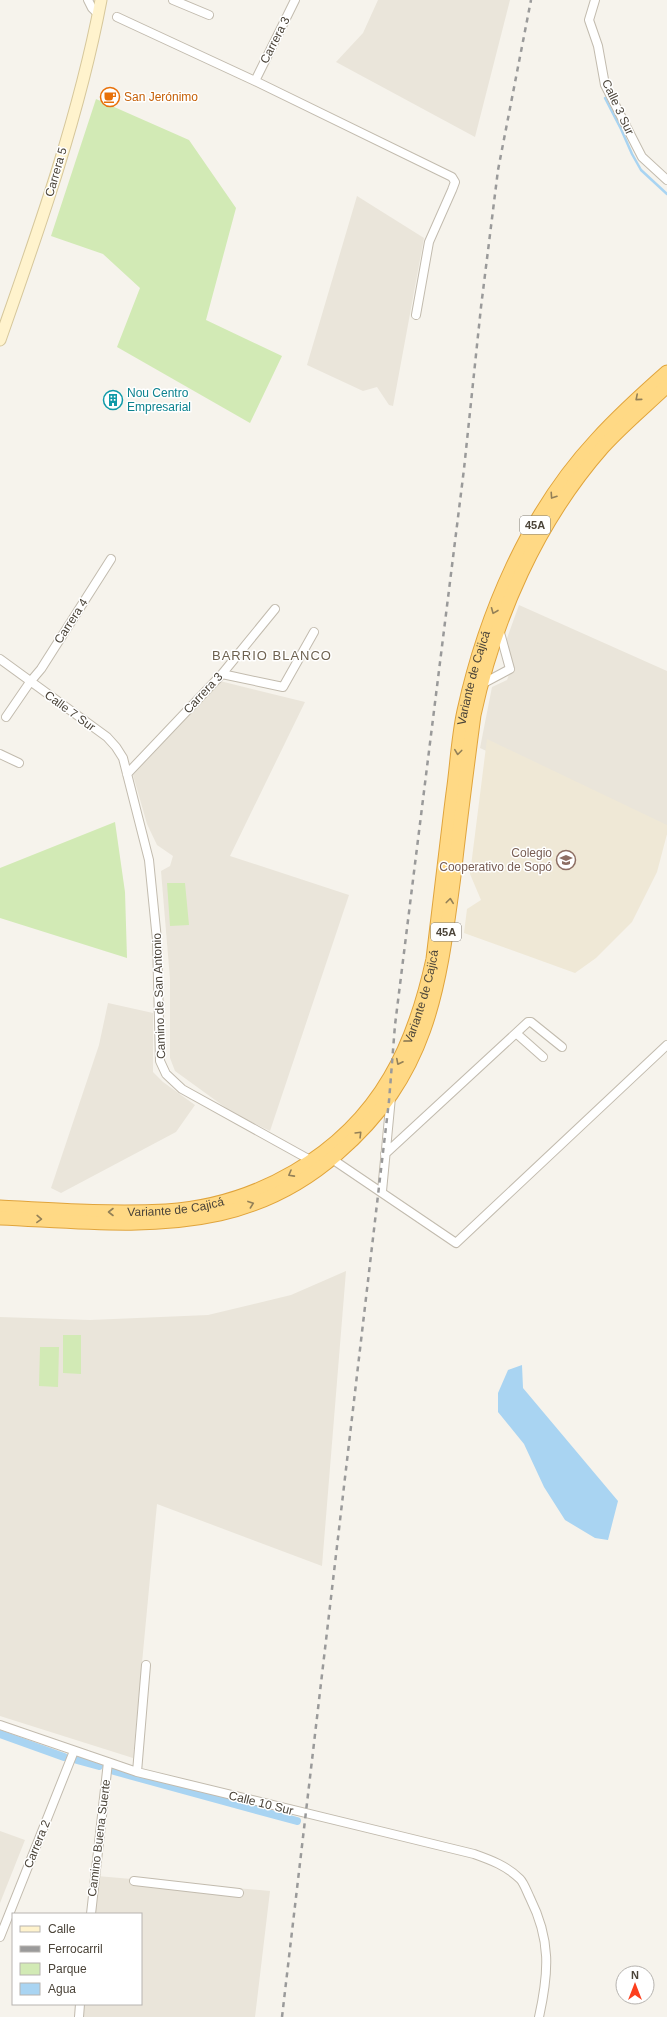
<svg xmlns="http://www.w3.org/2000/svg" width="667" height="2017" font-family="Helvetica,sans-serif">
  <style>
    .residential { fill: #eae5da }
    .education { fill: #efe8d6 }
    .green { fill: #d2eab5 }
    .water { fill: #a9d4f2 }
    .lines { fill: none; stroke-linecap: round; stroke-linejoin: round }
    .stream { stroke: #a9d4f2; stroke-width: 2.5 }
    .canal { stroke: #a9d4f2; stroke-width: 8 }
    .minor-casing { stroke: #c2bbae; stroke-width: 10 }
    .secondary-casing { stroke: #d6c79b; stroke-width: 13 }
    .trunk-casing { stroke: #e0a43c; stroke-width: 15 }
    .minor { stroke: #fff; stroke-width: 8 }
    .secondary { stroke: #fff3cd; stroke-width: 11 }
    .trunk { stroke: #ffd985; stroke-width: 13 }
    .rail { stroke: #9a9a9a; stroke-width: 2.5; stroke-dasharray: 5 5; stroke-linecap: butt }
    .oneway { stroke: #938057 }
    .labels { text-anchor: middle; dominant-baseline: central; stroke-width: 3; stroke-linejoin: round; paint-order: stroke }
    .shield { fill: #fff; stroke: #817c74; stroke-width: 1 }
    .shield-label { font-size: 11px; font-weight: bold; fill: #4b4439 }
    .street-label { font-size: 12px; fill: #4b4439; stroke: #fff }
    .food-label { font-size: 12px; fill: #c56008; stroke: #fff; text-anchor: start }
    .culture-label { font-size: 12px; fill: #0d838f; stroke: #fff; text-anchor: start }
    .education-label { font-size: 12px; fill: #785e54; stroke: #fff; text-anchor: end }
    .neighbourhood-label { font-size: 13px; letter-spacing: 1px; fill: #6e6250; stroke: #fff }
  </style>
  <rect width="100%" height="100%" fill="#f6f3ec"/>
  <path class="residential" d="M378 0H510L475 137 336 62 363 33Z
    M357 196 424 238 393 406 389 405 377 387 363 391 307 365Z
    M519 605 667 671V835L480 748 492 687 507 680 513 664 506 641Z
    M220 681 305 702 230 856 349 895 270 1131 233 1113 175 1071 170 1058V979L161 871 170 866 173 856 157 845 147 824 133 775Z
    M108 1003 153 1013V1072L163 1082 195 1105 176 1132 61 1193 51 1188 99 1045Z
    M346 1271 322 1566 157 1504 133 1758 0 1716V1317L90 1320 208 1315 291 1295Z
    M0 1831 25 1840 0 1903Z
    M97 1876 270 1891 255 2017H81L82 2004H141V1914H93Z"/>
  <path class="education" d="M487 739 667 825V834L657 872 632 922 596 958 575 973 464 933 467 909 481 900 470 874Z"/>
  <path class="green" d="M96 99 189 140 236 208 206 320 282 356 250 423 117 347 140 288 103 254 51 236Z
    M115 822 125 892 127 958 0 918V868Z
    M167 883H185L189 925 170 926Z
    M63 1335H81V1374L63 1373Z
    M40 1347H59L58 1387 39 1386Z"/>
  <path class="water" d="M522 1365 523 1388 618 1501 608 1540 595 1538 565 1520 544 1487 524 1444 498 1412V1393L508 1370Z"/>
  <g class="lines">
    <path class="stream" d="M605 98 621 129 632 154 641 170 667 194"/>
    <path class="canal" d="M0 1734 64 1757
      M77 1760 99 1766
      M114 1771 297 1821"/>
    <defs>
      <path id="minor" d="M88 0 92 8 98 14
        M173 0 209 15
        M595 0 589 20 598 46 605 85 642 157 667 180
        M117 17 255 81 452 177 455 182 452 190 429 242 416 315
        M255 81 295 0
        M499 629 510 669
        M0 659 107 737 116 747 123 758 149 860 157 940 160 1061 166 1074 182 1089 312 1161
        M222 674 283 687 314 632
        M480 685 510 669
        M6 717 30 682 41 669 111 559
        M0 754 19 763
        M127 774 222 674 275 609
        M517 1034 543 1057
        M385 1154 528 1022H531L562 1047
        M332 1159 456 1243 667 1045
        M382 1191 391 1097
        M0 1725 137 1772 474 1854C491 1860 507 1866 520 1879 524 1883 527 1892 530 1898 551 1940 549 1972 539 2017
        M137 1772 146 1665
        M134 1881 239 1893
        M91 1914 108 1762
        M0 1937 74 1751
        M79 2017 80 2004"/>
      <path id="secondary" d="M0 340C39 229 79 116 101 0"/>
      <g id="trunk">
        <path id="s1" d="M0 1207C55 1210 111 1214 166 1211 256 1205 344 1156 390 1077 412 1040 424 1000 433 959 440 903 446 848 453 793 457 766 458 738 464 711 485 615 528 513 596 440 618 416 642 394 667 372"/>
        <path d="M0 1218C72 1221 148 1230 220 1214 263 1204 304 1183 337 1154 429 1075 439 990 454 876 460 822 467 768 474 715 495 618 537 522 603 447 623 425 646 406 667 386"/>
      </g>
    </defs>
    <use href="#minor" class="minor-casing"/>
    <use href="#secondary" class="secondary-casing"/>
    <use href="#trunk" class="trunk-casing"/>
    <use href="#minor" class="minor"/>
    <use href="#secondary" class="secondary"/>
    <use href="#trunk" class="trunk"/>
    <path class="rail" d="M282 2017 389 1101 395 1025 464 469 481 307 498 170 531 0"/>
  </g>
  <defs><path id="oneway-chevron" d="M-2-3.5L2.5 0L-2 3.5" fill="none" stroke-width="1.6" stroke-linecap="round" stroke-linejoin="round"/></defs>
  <g class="oneway">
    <use href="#oneway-chevron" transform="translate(638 398) rotate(139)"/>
    <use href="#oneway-chevron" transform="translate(553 496) rotate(124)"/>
    <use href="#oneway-chevron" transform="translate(494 611) rotate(112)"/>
    <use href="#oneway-chevron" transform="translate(458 752) rotate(97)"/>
    <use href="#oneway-chevron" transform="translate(450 901) rotate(-83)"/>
    <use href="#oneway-chevron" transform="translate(399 1062) rotate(117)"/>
    <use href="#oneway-chevron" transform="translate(359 1134) rotate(-45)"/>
    <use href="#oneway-chevron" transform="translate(291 1174) rotate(151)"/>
    <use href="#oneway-chevron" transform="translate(251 1204) rotate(-20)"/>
    <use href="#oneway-chevron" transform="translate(111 1212) rotate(-180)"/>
    <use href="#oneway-chevron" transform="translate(39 1219) rotate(2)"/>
  </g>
  <defs>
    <symbol id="cafe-ring" viewBox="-11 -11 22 22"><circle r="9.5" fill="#fff" stroke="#e8710a" stroke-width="1.5"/><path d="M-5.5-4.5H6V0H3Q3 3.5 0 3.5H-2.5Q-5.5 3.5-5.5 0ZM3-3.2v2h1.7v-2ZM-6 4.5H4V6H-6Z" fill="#e8710a"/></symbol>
    <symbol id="building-ring" viewBox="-11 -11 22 22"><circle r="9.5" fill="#fff" stroke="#0f9aa8" stroke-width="1.5"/><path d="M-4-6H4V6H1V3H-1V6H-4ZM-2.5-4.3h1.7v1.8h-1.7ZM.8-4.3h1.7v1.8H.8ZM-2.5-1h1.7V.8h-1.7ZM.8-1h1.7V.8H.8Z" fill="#0f9aa8"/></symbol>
    <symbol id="school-ring" viewBox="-11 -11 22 22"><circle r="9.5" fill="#fff" stroke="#8d6e63" stroke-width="1.5"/><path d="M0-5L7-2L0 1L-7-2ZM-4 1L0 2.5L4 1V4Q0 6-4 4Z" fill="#8d6e63"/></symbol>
  </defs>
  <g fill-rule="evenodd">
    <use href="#cafe-ring" x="99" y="86" width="22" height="22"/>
    <use href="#building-ring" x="102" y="389" width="22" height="22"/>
    <use href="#school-ring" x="555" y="849" width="22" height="22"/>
  </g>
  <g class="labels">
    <g class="shield">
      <rect x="520" y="516" width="30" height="18" rx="3"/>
      <rect x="431" y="923" width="30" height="18" rx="3"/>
    </g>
    <g class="shield-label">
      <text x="535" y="525">45A</text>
      <text x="446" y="932">45A</text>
    </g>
    <g class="street-label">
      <text transform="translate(275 40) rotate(-63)">Carrera 3</text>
      <text transform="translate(618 107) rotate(65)">Calle 3 Sur</text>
      <text transform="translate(56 172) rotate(-74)">Carrera 5</text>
      <text transform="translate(71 621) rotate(-57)">Carrera 4</text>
      <text stroke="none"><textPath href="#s1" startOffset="848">Variante de Cajicá</textPath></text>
      <text transform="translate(203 693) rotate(-47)">Carrera 3</text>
      <text transform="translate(70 711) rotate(36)">Calle 7 Sur</text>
      <text transform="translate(159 996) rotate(-92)">Camino de San Antonio</text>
      <text stroke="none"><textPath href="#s1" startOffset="524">Variante de Cajicá</textPath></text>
      <text stroke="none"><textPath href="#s1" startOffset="176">Variante de Cajicá</textPath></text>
      <text transform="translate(261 1803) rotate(14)">Calle 10 Sur</text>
      <text transform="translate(99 1838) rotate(-83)">Camino Buena Suerte</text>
      <text transform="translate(37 1844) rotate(-68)">Carrera 2</text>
    </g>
    <g class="food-label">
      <text x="124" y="97">San Jerónimo</text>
    </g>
    <g class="culture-label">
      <text x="127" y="393">Nou Centro<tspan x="127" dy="14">Empresarial</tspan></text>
    </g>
    <g class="education-label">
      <text x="552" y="853">Colegio<tspan x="552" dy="14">Cooperativo de Sopó</tspan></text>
    </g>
    <g class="neighbourhood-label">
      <text x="272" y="655">BARRIO BLANCO</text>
    </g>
  </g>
  <rect x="12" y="1913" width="130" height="92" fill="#ffffff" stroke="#b7b4b0"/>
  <rect x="20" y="1926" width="20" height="6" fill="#fff3cd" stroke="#b7b4b0"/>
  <text x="48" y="1933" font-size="12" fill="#4b4439">Calle</text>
  <rect x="20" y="1946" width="20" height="6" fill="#9a9a9a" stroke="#b7b4b0"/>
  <text x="48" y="1953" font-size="12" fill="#4b4439">Ferrocarril</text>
  <rect x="20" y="1963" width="20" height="12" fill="#d2eab5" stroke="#b7b4b0"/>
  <text x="48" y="1973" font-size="12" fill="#4b4439">Parque</text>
  <rect x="20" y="1983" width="20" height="12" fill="#a9d4f2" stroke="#b7b4b0"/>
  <text x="48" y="1993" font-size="12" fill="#4b4439">Agua</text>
  <g transform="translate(635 1985)"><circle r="19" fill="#ffffff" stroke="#b7b4b0"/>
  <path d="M0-3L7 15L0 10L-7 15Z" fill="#fc3f1d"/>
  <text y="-6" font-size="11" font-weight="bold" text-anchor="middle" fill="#4b4439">N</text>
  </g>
</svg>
